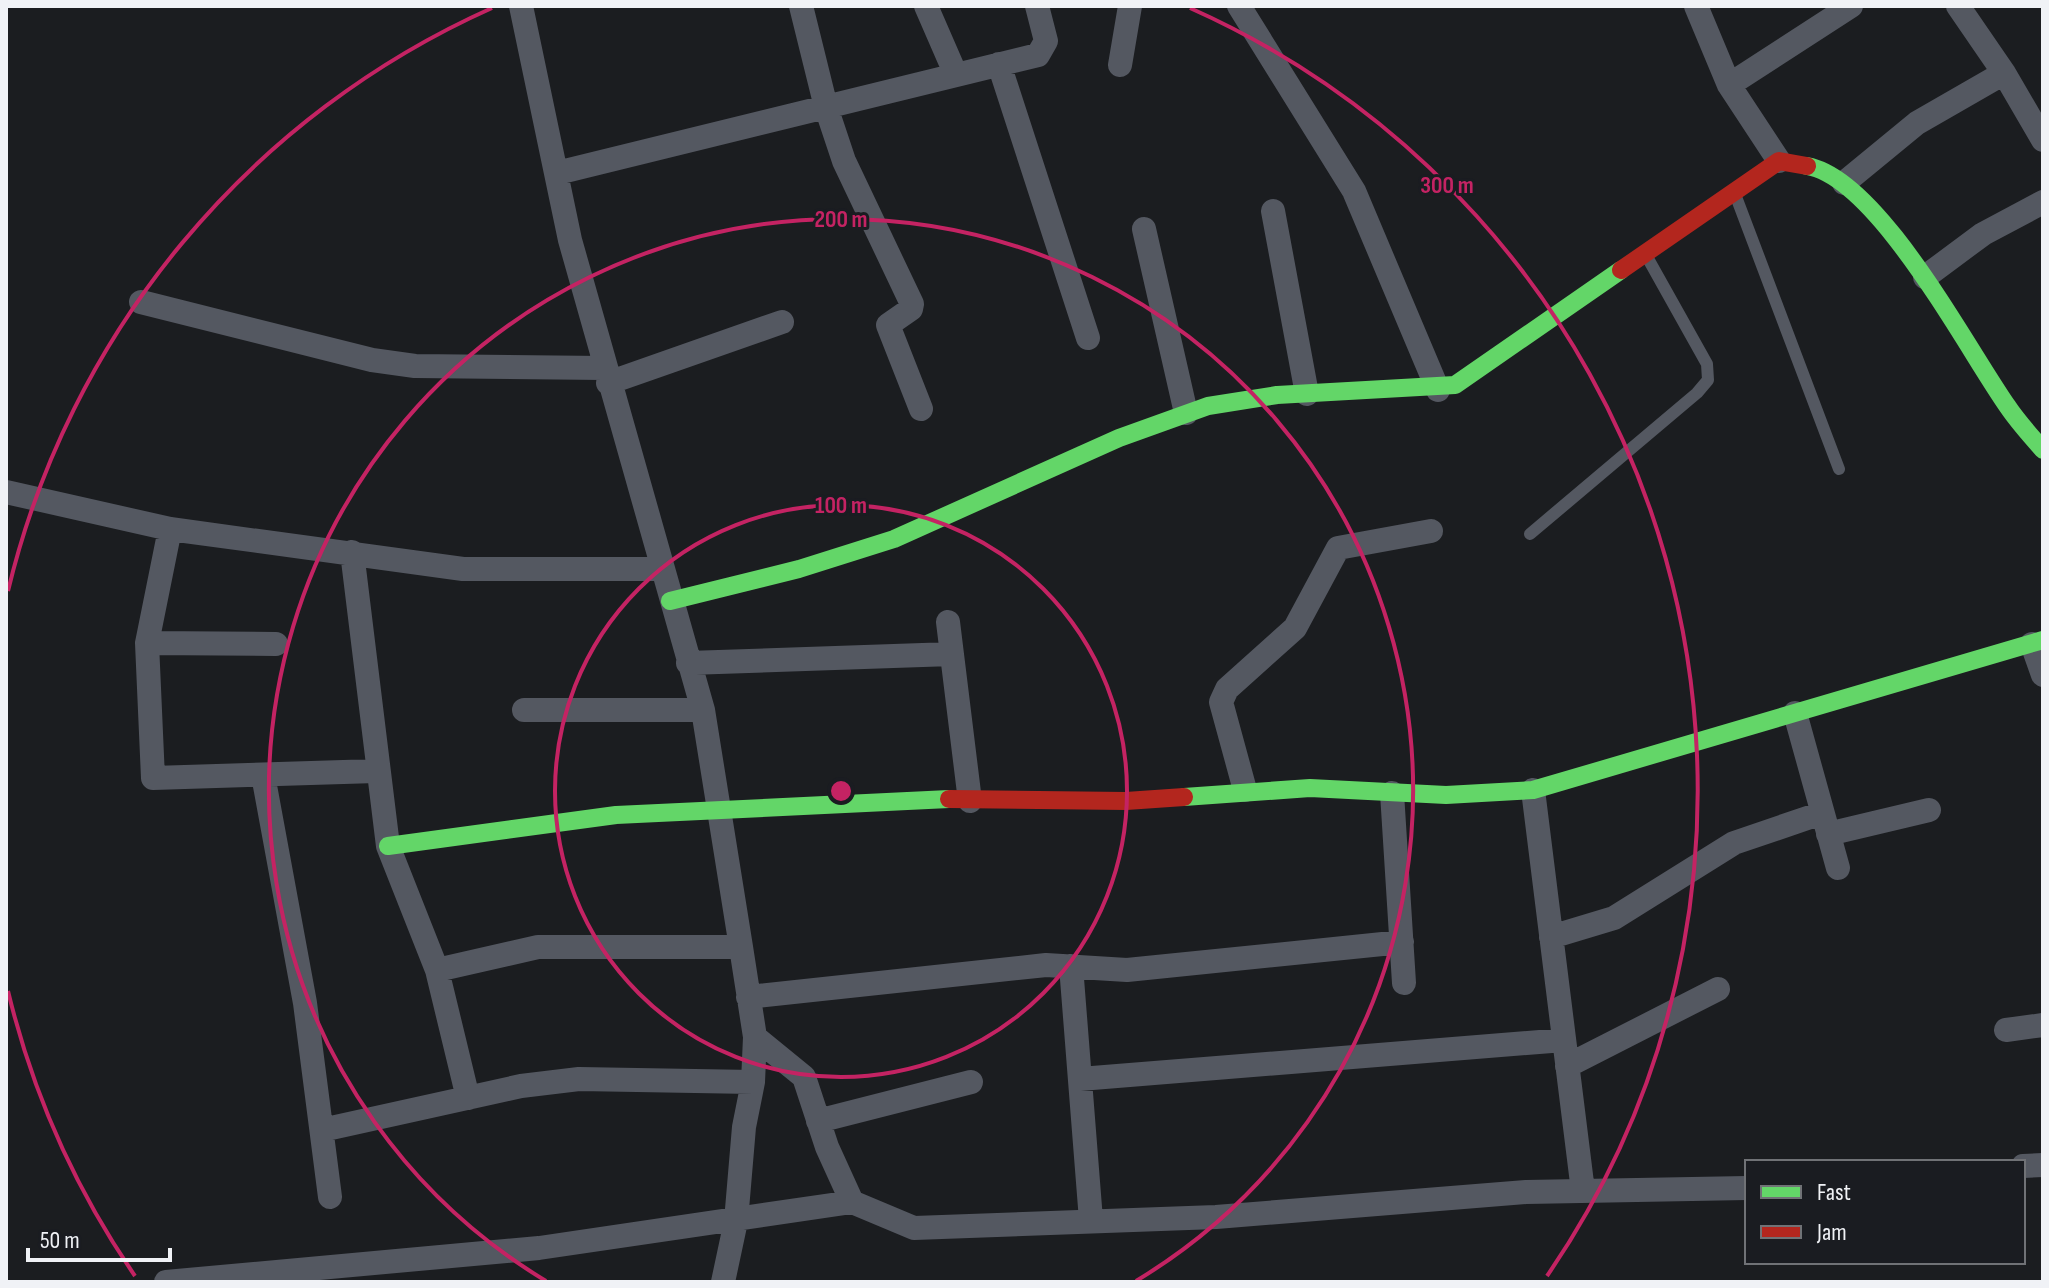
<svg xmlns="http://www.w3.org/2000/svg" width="2049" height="1288" font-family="'Sofia Sans Condensed',sans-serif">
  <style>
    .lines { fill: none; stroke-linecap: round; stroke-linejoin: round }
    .lane { stroke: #545861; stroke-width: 12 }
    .street { stroke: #545861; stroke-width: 24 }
    .fast { stroke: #63d668; stroke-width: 18 }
    .jam { stroke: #b3261e; stroke-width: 18 }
    .ring { fill: none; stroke: #c42363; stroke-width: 4 }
    .centre { fill: #c42363; stroke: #1a1c21; stroke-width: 4 }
    .ring-label { font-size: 24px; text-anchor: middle; font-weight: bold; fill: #c42363; stroke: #1a1c21; stroke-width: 6; stroke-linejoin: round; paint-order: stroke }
  </style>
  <rect width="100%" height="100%" fill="#1b1d20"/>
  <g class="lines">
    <path class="lane" d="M1735 194 1839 469
      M1530 534 1697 393 1708 380 1707 364 1646 255"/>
    <path class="street" d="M521 6 570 240 703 710 741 947 755 1037 753 1082 744 1127 736 1221 723 1282
      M801 6 826 107 844 161 912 304 911 309 888 325 921 409
      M926 6 956 75
      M1239 6 1354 191 1438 390
      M1696 6 1729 85 1779 161
      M1958 6 2004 73 2043 140
      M999 64 1088 338
      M1120 65 1130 6
      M1729 85 1851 6
      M557 173 1038 55 1046 41 1037 6
      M1844 183 1917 123 2004 73
      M1273 211 1307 394
      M1144 229 1186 413
      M1925 277 1983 234 2043 202
      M141 302 372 360 415 366 604 368
      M608 383 782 322
      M6 492 170 529 463 569H663
      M170 529 147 643 153 778 376 771
      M352 552 388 846 437 970 468 1098
      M948 622 970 801
      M147 643 276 644
      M2032 644 2043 675
      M688 663 952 654
      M524 710H703
      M1795 713 1838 868
      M263 775 305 1003 330 1197
      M1245 790 1221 702 1227 689 1295 628 1338 548 1431 531
      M1533 790 1583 1191
      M1392 793 1404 983
      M1828 834 1929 810
      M1551 937 1614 918 1734 843 1822 813
      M1071 966 1091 1220
      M437 970 538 947H741
      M748 997 1046 965 1127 970 1402 942
      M2006 1030 2043 1025
      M755 1037 804 1077 827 1147 852 1202
      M1567 1066 1718 989
      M1080 1079 1564 1040
      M818 1121 971 1082
      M322 1130 521 1086 579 1079 753 1082
      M2023 1166 2043 1165
      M166 1282 539 1248 852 1202 914 1228 1216 1217 1526 1192 1747 1188"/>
    <path class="fast" d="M1807 166C1878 178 1967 349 2008 407 2018 422 2031 436 2043 450
      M670 601 799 569 894 539 1119 438 1208 406 1277 395 1455 385 1621 270
      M1184 797 1310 788 1446 795 1533 790 2043 640
      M388 846 616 815 949 799"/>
    <path class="jam" d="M1621 270 1779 161 1807 166
      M949 799 1126 801 1184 797"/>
  </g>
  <g class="ring">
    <circle cx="841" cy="791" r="286"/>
    <path d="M546 1281A572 572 0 1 1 1136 1281"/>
    <path d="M135 1276A857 857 0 0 1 8 991M8 591A857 857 0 0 1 492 8M1190 8A857 857 0 0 1 1547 1276"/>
  </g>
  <circle cx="841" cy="791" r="12" class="centre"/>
  <g class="ring-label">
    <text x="1447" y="193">300 m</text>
    <text x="841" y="227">200 m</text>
    <text x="841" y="513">100 m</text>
  </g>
  <rect width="2049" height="1288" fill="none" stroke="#f0f2f6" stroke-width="16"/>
  <rect x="1745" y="1160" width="280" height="104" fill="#1a1c21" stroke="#707276" stroke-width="2"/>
  <rect x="1761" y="1186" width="40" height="12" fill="#63d668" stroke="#707276" stroke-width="2"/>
  <text x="1817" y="1200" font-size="24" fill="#f0f2f6">Fast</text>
  <rect x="1761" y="1226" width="40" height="12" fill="#b3261e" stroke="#707276" stroke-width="2"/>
  <text x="1817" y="1240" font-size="24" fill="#f0f2f6">Jam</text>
  <path d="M28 1248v12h142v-12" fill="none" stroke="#f0f2f6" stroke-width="4"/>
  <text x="40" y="1248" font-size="24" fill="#f0f2f6" stroke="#1a1c21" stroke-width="6" paint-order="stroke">50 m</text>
</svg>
